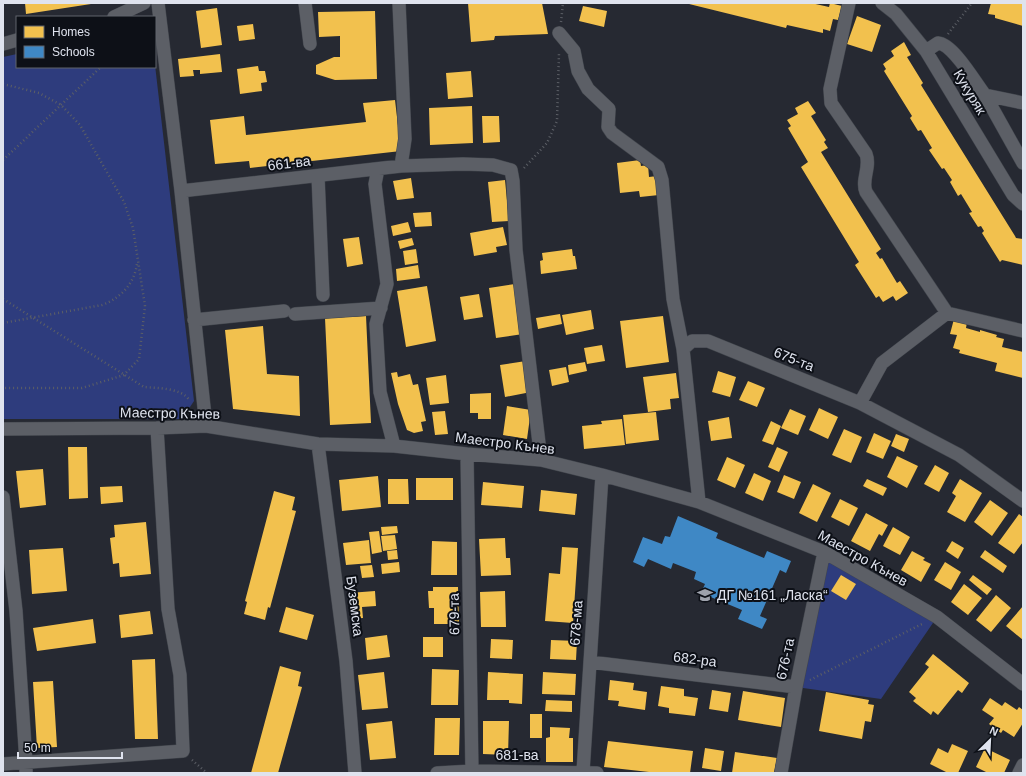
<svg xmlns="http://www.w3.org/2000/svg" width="1026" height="776" font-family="Arial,sans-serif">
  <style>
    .green { fill: #2e3c7d }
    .homes { fill: #f2c14e }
    .schools { fill: #3f88c5 }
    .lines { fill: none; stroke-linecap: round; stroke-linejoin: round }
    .minor-casing { stroke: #41454c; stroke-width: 14 }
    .path { stroke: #5c5f66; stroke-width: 2.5; stroke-dasharray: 1 3; stroke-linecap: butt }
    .minor { stroke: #5c5f66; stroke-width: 13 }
    .labels { text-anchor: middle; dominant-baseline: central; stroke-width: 4; stroke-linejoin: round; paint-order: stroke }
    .street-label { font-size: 14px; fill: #dfe3ee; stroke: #0d1017 }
    .poi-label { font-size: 14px; fill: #dfe3ee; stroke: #0d1017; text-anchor: start }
  </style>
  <rect width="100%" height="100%" fill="#262932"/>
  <path class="green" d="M17 54V67H155V65L194 401 182 419H3V57Z
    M824 552 937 617 881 699 796 687Z"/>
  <path class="homes" d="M25 3H91V4L26 14Z
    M468 3H542L548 34 495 36 494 40 471 42Z
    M685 3H811L829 7 830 3 842 6 838 20 833 19 830 31 823 29V33L787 25 786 28Z
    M991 3H1023V26L995 18V15L988 14Z
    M583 6 607 11 604 27 579 21Z
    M217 8 222 45 201 48 196 11Z
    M375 11 377 79 335 80 316 74V65L334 57H340V36L319 37 318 12Z
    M857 16 881 25 872 52 847 44Z
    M253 24 255 39 239 41 237 26Z
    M904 42 911 55 907 57 923 83 921 85 1015 236 1016 238 1023 239V265L1002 260 1000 262 982 233 984 231 981 226 978 227 969 213 972 212 961 194 958 196 950 182 952 180 944 168 942 169 929 150 932 148 921 130 918 131 910 118 912 116 884 71 886 69 883 64 894 56 891 51Z
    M220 54 222 72 200 74V70H193L194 76 180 77 178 59Z
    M258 66 259 71H265L267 82 261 83 262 91 240 94 237 69Z
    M471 71 473 97 448 99 446 73Z
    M395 100 401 151 250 168 249 161 215 164 210 120 244 116 246 135 366 122 363 103Z
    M808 101 816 113 811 116 826 140 824 142 828 148 821 152 881 249 876 253 880 259 882 258 897 283 900 281 908 293 896 301 893 296 883 302 879 296 876 298 855 265 859 262 801 167 808 162 788 128 791 126 787 120 798 114 795 108Z
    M472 106 473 143 430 145 429 108Z
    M482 116H499L500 142 483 143Z
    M640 160 641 166 648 165 649 177 657 176 659 195 640 197 639 191 620 193 617 163Z
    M411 178 414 198 397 200 393 181Z
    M505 180 509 221 492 222 488 182Z
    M431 212 432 226 415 227 413 213Z
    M408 222 411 232 393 236 391 226Z
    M503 227 507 245 496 247 497 252 474 256 470 233Z
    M359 237 363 264 347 267 343 239Z
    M412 238 414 245 400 249 398 241Z
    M416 249 418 263 405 265 403 251Z
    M572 249 573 256H575L577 269 541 274 540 261 543 260 542 253Z
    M418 265 420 278 397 281 396 269Z
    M515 284 523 334 496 338 489 288Z
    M427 286 436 341 406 347 397 291Z
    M479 294 483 317 464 320 460 297Z
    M591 310 594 329 566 335 562 315Z
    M560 314 562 324 538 329 536 318Z
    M366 316 371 423 330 425 325 318Z
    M663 316 669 362 626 368 620 321Z
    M954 319 967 322 966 328 980 332V330L997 335 996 337 1004 339 1002 347 1023 352V378L995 371 997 363 959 353 960 350 953 348 957 335 950 334Z
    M263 326 267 374 299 376 300 416 233 409 225 330Z
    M602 345 605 361 587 364 584 348Z
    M526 361 531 392 505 397 500 365Z
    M585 362 587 371 569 375 568 365Z
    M566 367 569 382 552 386 549 370Z
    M718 371 736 377 730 397 712 392Z
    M397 372 398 377 410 374 413 385 418 384 426 421 421 422 423 431 414 433 407 430 398 404 391 373Z
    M676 373 679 398 670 399 671 409 648 412 643 377Z
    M446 375 449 403 430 405 426 378Z
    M748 381 765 388 757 407 739 400Z
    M491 393V419H478V413H470V394Z
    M507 406 531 410 527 439 503 435Z
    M819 408 838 417 828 439 809 430Z
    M790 409 806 416 798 435 781 428Z
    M445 411 448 434 435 435 432 412Z
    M656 412 659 440 626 444 623 415Z
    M729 417 732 438 711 441 708 421Z
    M622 419 625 445 584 449 582 426 602 424 601 421Z
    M771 421 781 426 773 445 762 441Z
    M844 429 862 437 851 463 832 455Z
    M874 433 891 441 883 459 866 452Z
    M896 434 909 439 904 452 891 446Z
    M68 447H87L88 498 69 499Z
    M777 447 788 452 779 472 768 467Z
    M897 456 918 466 907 488 887 477Z
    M727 457 745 465 735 488 717 480Z
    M935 465 949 473 939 492 924 484Z
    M43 469 46 505 20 508 16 471Z
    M754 473 771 481 763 501 745 493Z
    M784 475 801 482 794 499 777 492Z
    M378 476 381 507 342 511 339 480Z
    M416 478H453V500H416Z
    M388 479H408L409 504H388Z
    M867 479 887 488 883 496 863 486Z
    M960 479 982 493 965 522 947 512 956 496 952 493Z
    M483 482 524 486 522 508 481 505Z
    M813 484 831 493 817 522 799 513Z
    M122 486 123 502 101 504 100 487Z
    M541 490 577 494 575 515 539 511Z
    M274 491 295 497 292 510 296 511 270 608 268 607 265 620 244 614 247 602 245 601Z
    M840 499 858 508 849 526 831 517Z
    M990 500 1008 513 992 536 974 522Z
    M866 513 888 525 882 536 879 534 870 551 851 541Z
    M1019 514 1023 517V542L1014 554 998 543Z
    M146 522 151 574 120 577 119 563 113 564 110 538 115 537 114 525Z
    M397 526 398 533 382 535 381 527Z
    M893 527 910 537 900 555 883 546Z
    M379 531 382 552 372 554 369 532Z
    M395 535 397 549 383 551 381 536Z
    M505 538 506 558H510L511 575 481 576 479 539Z
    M369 540 371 563 346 565 343 543Z
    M432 541 457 542V575H431Z
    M952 541 964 548 958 559 946 551Z
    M562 547 578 548 573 623 545 621 549 573 560 574Z
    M63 548 67 591 32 594 29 550Z
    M397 550 398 559 388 560 387 551Z
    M985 550 1007 566 1003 573 980 557Z
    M912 551 925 558 923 560 931 564 921 582 901 570Z
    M399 562 400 572 382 574 381 564Z
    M945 562 961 572 951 590 934 580Z
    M372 565 374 577 362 578 360 566Z
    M841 575 856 584 846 600 831 591Z
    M973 575 992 589 987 595 969 580Z
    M964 584 982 598 968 615 951 602Z
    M433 587H458L459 624H434V608H429L428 591H433Z
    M375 591 376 606 362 607 363 618 351 619 349 593Z
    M505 591 506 627H481L480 592Z
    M996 595 1011 608 991 632 976 620Z
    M1023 606V640L1006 626Z
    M286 607 314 615 307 640 279 632Z
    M150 611 153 634 121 638 119 615Z
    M93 619 96 643 37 651 33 628Z
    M387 635 390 657 367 660 365 638Z
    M423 637H443V657H423Z
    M491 639 513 640 512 659 490 658Z
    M551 640 577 641 576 660 550 659Z
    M933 654 969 683 962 693 958 690 938 715 933 711 931 715 913 701 916 698 909 692 929 667 925 664Z
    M155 659 158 739H135L132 660Z
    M280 666 301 672 298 686 302 687 278 773H251Z
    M432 669 459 670 458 705H431Z
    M384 672 388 708 362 710 358 675Z
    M488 672 523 674 522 704 509 703V700H487Z
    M543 672 576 674 575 695 542 694Z
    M610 680 634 683 633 690 647 692 645 710 618 706 619 701 608 700Z
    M53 681 57 747 37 748 33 682Z
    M661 686 684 689V696L698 698 695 716 669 713V708L658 706Z
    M712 690 731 693 728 712 709 709Z
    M743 691 785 698 781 727 738 720Z
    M826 692 869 700 868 704 874 705 871 722 865 721 862 739 819 731Z
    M990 698 1002 706 1005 702 1017 710 1019 707 1023 710V723L1014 737 1003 730 1001 733 989 724 994 718 982 710Z
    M546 700 572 701V712L545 711Z
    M530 714H542V738H530Z
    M435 718H460L459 755H434Z
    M392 721 396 758 370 760 366 724Z
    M483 721H509L508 755 483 754Z
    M550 727 570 728 569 738H573V762H546V738L550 737Z
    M608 741 693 751 690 773H658L604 767Z
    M952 744 968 751 958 773H948L930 764 938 748 948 753Z
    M705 748 724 751 721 771 702 768Z
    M985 748 1010 760 1004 773H988L976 767Z
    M735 752 777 758 774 773H732Z"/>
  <path class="schools" d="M678 516 718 533 716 538 764 558 767 551 791 561 786 573 780 570 760 616 767 619 762 629 738 619 742 610 701 593 705 584 694 579 696 572 673 563 671 569 648 559 644 567 633 562 643 537 662 544 665 536 670 537Z"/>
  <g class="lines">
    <defs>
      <path id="minor" d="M158 3 181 191 206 426
        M305 3 310 44
        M399 3 405 139 401 166
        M849 3 830 89 831 103 866 154C871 167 861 180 866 192L947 313 1023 331
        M882 3 896 14 926 51 1013 195 1023 204
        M114 17 144 3
        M559 33 574 51 578 71 588 89 609 109 608 127 612 133 658 167 662 180 673 299 683 349 699 502
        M3 44 17 40
        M926 51 938 43C953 44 975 82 985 95L1023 103
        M985 95 1023 163
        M378 169 375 184 387 284 376 324 380 392 394 446
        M318 176 323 295
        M181 191 401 166 463 164 493 165 511 170 513 181 516 250 541 460
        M295 314 381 308
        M194 320 284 311
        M683 349 692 341H708L860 403 959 455 1023 501
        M860 403 882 363 947 313
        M3 429 157 428 206 426 318 444 394 446 467 454 541 460 602 475 699 502 824 552 937 617 1023 684
        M318 444 346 661 355 773
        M467 454 472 773
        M3 497 16 611 26 762V773
        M590 662 796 687
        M3 764 183 751 180 675 168 609 157 428
        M583 772 602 475
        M437 773 472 771 597 773
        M781 773 796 687 824 552
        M1019 773 1023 765"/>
    </defs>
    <use href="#minor" class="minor-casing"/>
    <path class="path" d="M561 22 563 3
      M948 34 972 3
      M3 84 39 93 61 105 80 125 124 202 133 228 145 306 139 359 124 375 82 388H3
      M3 160 101 67
      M524 168 547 143 557 121 559 53
      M3 299 144 387C157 388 182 388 189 400
      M3 323 102 305C121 298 134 284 137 264
      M810 680 924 623
      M192 760 207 773"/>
    <use href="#minor" class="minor"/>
  </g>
  <defs>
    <symbol id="school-bare" viewBox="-9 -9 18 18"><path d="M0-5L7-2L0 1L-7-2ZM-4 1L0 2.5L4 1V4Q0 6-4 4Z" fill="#9ea2ac" stroke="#0d1017" stroke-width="2.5" paint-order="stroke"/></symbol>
  </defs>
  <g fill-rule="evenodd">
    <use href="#school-bare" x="694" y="584" width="22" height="22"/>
  </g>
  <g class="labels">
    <g class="street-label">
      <text transform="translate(970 92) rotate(59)">Кукуряк</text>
      <text transform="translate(289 163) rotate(-7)">661-ва</text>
      <text transform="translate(794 359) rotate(22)">675-та</text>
      <text transform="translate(170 413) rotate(1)">Маестро Кънев</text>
      <text transform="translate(505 443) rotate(7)">Маестро Кънев</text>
      <text transform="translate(863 558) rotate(29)">Маестро Кънев</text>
      <text transform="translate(355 606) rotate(83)">Буземска</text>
      <text transform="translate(454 614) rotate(-91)">679-та</text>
      <text transform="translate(576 623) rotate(-86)">678-ма</text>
      <text transform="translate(695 659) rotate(7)">682-ра</text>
      <text transform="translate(785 659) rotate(-78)">676-та</text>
      <text x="517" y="755">681-ва</text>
    </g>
    <g class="poi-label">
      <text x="717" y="595">ДГ №161 „Ласка“</text>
    </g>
  </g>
  <rect width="1026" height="776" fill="none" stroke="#dfe3ee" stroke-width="8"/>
  <rect x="16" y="16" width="140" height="52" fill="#0d1017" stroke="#61646d"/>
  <rect x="24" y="26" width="20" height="12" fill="#f2c14e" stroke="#61646d"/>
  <text x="52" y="36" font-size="12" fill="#dfe3ee">Homes</text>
  <rect x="24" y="46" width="20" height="12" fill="#3f88c5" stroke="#61646d"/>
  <text x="52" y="56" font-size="12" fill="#dfe3ee">Schools</text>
  <g transform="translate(990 740) rotate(24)" stroke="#0d1017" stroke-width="3" paint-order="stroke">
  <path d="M0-3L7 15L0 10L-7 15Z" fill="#dfe3ee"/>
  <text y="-6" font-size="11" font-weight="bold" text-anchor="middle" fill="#dfe3ee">N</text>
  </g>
  <path d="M18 752v6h104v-6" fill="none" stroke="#dfe3ee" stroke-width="2"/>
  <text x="24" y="752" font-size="12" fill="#dfe3ee" stroke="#0d1017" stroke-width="3" paint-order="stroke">50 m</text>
</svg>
